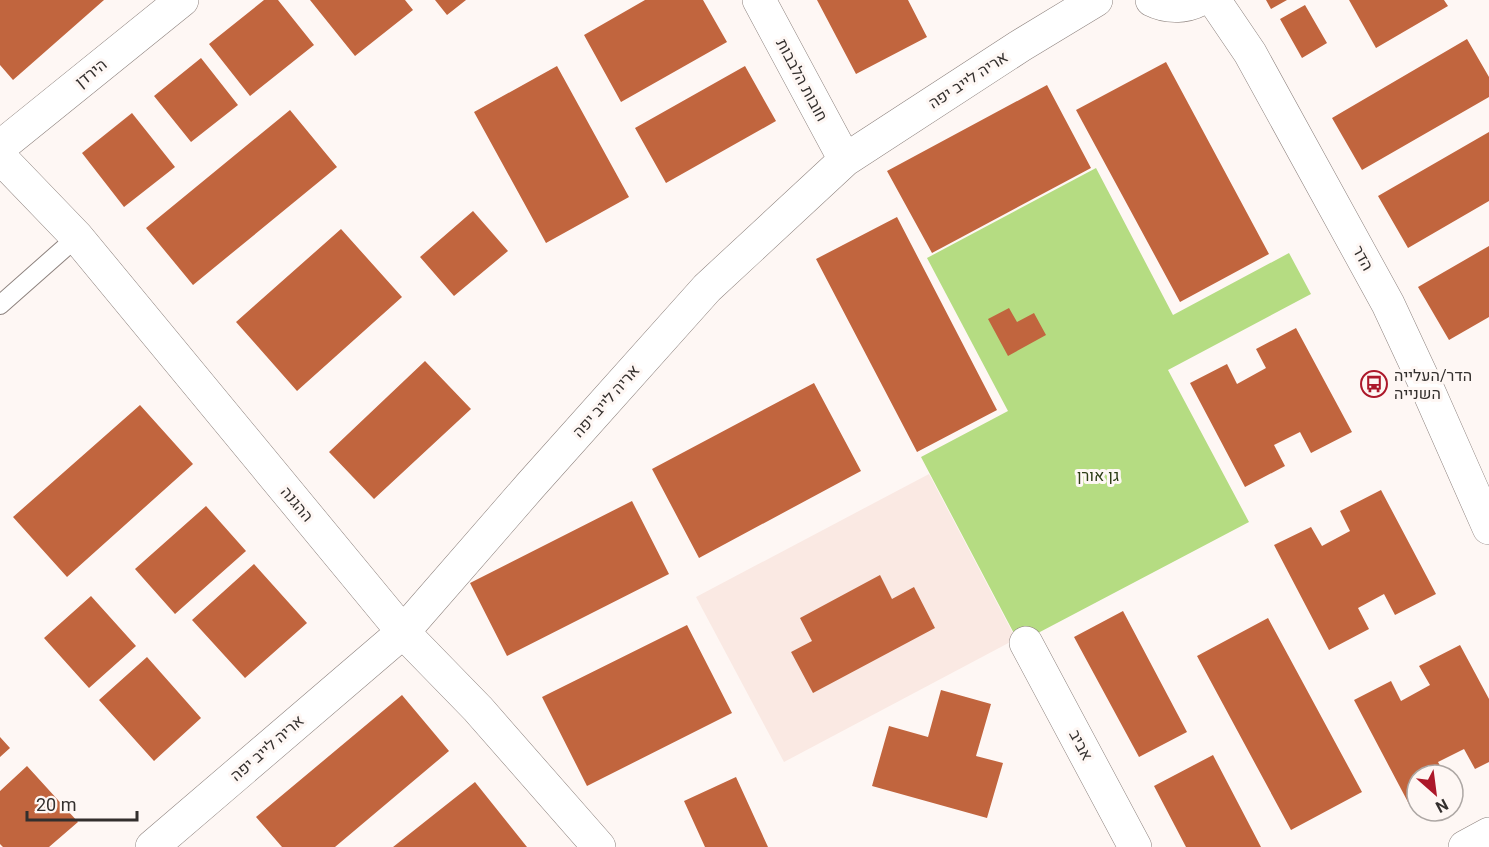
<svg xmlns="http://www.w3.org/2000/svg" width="1489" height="847" font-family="Roboto,Heebo,sans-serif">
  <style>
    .built { fill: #fae9e3 }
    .green { fill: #b5dc82 }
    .building { fill: #c1653e }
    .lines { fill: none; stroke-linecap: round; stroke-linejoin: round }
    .service-casing { stroke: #8d827e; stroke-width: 20 }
    .minor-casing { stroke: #8d827e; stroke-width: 34 }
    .tertiary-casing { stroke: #8d827e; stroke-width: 34 }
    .service { stroke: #fff; stroke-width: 18 }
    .minor { stroke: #fff; stroke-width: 33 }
    .tertiary { stroke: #fff; stroke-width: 33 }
    .labels { text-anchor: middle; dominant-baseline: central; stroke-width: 6; stroke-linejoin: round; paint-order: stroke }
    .street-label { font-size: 16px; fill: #332f2d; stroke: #fef7f4 }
    .poi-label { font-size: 16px; fill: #332f2d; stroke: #fef7f4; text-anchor: start }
    .park-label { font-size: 16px; fill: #2d3d16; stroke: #fef7f4 }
  </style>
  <rect width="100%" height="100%" fill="#fef7f4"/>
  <path class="built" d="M929 474 1016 639 784 762 696 597Z"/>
  <path class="green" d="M1096 168 1173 315 1289 253 1311 294 1168 370 1249 522 1019 643 921 457 1008 411 927 258Z"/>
  <path class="building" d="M0 0H104L13 80 0 65Z
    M264 0H278L314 45 250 96 209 44Z
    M310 0H405L413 10 355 56Z
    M435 0H466L447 15Z
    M645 0H703L727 42 621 102 584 35Z
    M817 0H908L927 37 856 74Z
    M1266 0H1287L1271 9Z
    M1349 0H1444L1448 6 1376 48Z
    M1305 5 1327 43 1302 58 1280 19Z
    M1467 39 1489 77V97L1362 170 1332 118Z
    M201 58 238 105 191 142 154 96Z
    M1166 62 1269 254 1180 302 1076 110Z
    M557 66 629 197 546 243 474 112Z
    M745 66 776 121 666 183 635 128Z
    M1047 85 1091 168 932 253 887 171Z
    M290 110 337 167 193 285 146 228Z
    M132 113 175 167 124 207 82 153Z
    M1489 132V201L1408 248 1378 196Z
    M473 211 508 251 454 296 420 257Z
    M897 217 997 410 917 452 816 259Z
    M341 229 402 297 297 391 236 322Z
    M1489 246V317L1449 340 1418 287Z
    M1009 308 1017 322 1034 313 1046 335 1008 356 988 319Z
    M1296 328 1352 432 1311 453 1300 432 1274 445 1285 466 1245 487 1190 383 1227 364 1237 384 1266 368 1256 349Z
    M425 361 471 409 374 499 329 452Z
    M814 383 861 471 699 558 652 469Z
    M140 405 193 464 67 577 13 517Z
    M1381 490 1436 594 1395 615 1384 594 1358 608 1369 629 1329 650 1274 545 1311 527 1322 546 1350 531 1340 511Z
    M632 501 669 574 507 656 470 583Z
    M206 506 246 551 175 614 135 569Z
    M254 564 307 623 245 678 192 620Z
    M880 575 892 599 914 587 935 628 813 693 791 652 812 641 800 618Z
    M91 596 136 646 89 688 44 638Z
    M1123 611 1187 732 1139 757 1074 637Z
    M1268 618 1362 792 1291 830 1197 656Z
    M687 625 732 713 587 786 542 697Z
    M1460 645 1489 699V762L1475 769 1464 749 1438 762 1445 775H1417V800L1409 804 1354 700 1391 681 1401 701 1430 685 1419 666Z
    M147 657 201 718 154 761 99 700Z
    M941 690 991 704 976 756 1003 763 987 818 872 786 889 726 928 737Z
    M402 695 449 751 335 847H282L256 817Z
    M0 737 10 748 0 757Z
    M1213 755 1261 847H1186L1154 786Z
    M27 766 78 822 49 847H3L0 844V791Z
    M736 777 768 847H705L684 801Z
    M475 782 527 847H393Z"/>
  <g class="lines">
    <defs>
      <path id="service" d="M0 305 77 237"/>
      <path id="minor" d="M759 0 845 160
        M0 147 182 0
        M0 157 77 237 403 632 478 709 599 847
        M1026 643 1135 847
        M152 847 403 632 530 486 707 288 845 160 1020 46 1096 0
        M1465 847 1489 834"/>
      <path id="tertiary" d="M1152 0C1166 7 1184 8 1199 0
        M1214 0 1250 53 1388 304 1429 392 1489 528"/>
    </defs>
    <use href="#service" class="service-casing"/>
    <use href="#minor" class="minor-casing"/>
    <use href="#tertiary" class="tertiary-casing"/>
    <use href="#service" class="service"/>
    <use href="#minor" class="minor"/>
    <use href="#tertiary" class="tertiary"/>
  </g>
  <defs>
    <symbol id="bus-ring" viewBox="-11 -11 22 22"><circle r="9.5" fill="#fef7f4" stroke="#ac182a" stroke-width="1.5"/><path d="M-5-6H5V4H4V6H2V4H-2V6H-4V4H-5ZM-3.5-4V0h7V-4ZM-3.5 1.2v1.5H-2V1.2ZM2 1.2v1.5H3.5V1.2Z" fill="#ac182a"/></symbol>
  </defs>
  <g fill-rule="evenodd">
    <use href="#bus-ring" x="1359" y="369" width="30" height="30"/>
  </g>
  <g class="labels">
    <g class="street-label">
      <text transform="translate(91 73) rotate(-39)">הירדן</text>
      <text transform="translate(802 80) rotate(62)">חובות הלבבות</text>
      <text transform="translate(968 80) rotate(-33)">אריה לייב יפה</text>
      <text transform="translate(1363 258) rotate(61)">הדר</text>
      <text transform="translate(606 401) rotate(-48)">אריה לייב יפה</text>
      <text transform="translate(297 504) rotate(50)">ההגנה</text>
      <text transform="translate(1081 745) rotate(62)">אביב</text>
      <text transform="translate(267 748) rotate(-41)">אריה לייב יפה</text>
    </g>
    <g class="poi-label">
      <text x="1394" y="375">הדר/העלייה<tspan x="1394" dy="18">השנייה</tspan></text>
    </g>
    <g class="park-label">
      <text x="1098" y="475">גן אורן</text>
    </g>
  </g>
  <g transform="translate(1435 793) rotate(152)"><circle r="28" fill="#fef7f4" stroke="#ada7a4" stroke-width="1.5"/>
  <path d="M0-4.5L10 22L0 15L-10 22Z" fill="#ac182a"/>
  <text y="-9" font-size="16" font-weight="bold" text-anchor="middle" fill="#332f2d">N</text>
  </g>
  <path d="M27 811v9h110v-9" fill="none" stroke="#332f2d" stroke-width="3"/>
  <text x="36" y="811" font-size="18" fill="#332f2d" stroke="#fef7f4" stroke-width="4.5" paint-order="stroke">20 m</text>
</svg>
